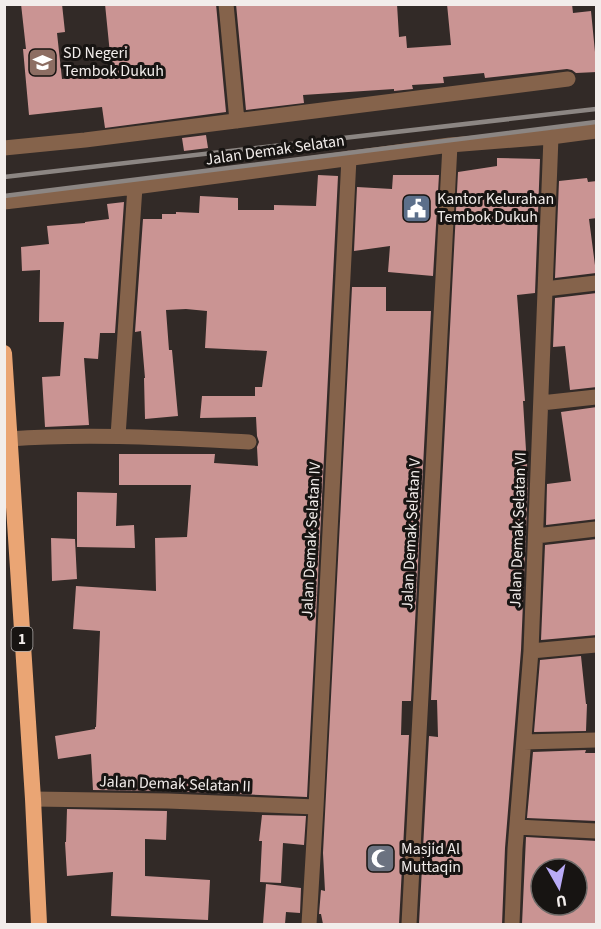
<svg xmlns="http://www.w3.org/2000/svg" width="601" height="929" font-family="'Source Sans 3',sans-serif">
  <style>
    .building { fill: #ca9493; fill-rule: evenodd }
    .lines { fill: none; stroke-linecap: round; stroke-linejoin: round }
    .minor { stroke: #85634b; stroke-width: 15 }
    .trunk { stroke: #eaa574; stroke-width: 16 }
    .rail { stroke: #8c8683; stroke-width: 4.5 }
    .labels { text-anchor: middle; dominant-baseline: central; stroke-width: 6; stroke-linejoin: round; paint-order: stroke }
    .shield { fill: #171412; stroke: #b0acaa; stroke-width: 1.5 }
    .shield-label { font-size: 15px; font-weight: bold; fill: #f2edeb }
    .poi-label { font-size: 16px; fill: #f2edeb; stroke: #171412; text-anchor: start }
    .street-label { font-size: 16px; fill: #f2edeb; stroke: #171412 }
  </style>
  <rect width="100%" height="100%" fill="#322a27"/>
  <path class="building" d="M21 4H62L65 32 57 33 62 79 112 74 105 4H216L226 112 105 128 102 107 29 115 23 49H26Z
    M236 4H397L399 37 406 36 407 48 451 45 447 4H572L573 13 591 11 595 52H597V72L576 73 572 70 567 69 485 78 484 73 443 77 444 83 412 85 413 89 394 91V89L303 95 304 103 246 110Z
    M206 135 208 148 184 151 182 138Z
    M497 158 540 159 535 293 517 295 525 401H523L528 483 521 650 505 848 502 924H419L429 736 438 737 437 700H431L458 172 497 166Z
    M318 175 338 176 307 797 168 791 93 790 91 754 58 759 55 736 95 729V727H96L100 631 73 629 76 586 156 591 155 538 187 537 191 485H119V454H215L214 463 258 466 257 447 259 442 257 436 256 417 200 418 202 396H255V387H262L267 351 205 348 207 311 186 309 166 310 169 350H172L178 416 145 419 144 378H145L141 331 135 332 143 219H162V214H176V212L199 213 200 196 238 198V210H274V205L316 206Z
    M393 175H439L433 276 388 272 390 246 354 251 357 187 392 189Z
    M587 178 588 182 597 181V218L589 219 596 273 555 278 559 181Z
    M124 202 115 333H100L98 359 84 358 89 425 45 427 42 377 60 376 64 322H39L40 270 22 271 21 247 49 244 47 226 85 223V222L109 219 107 204Z
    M352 287H386V311H431L411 701H402L401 735H409L399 924H323L321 914H319L321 890 325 891 323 853Z
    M597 293V387L570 390 565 346 553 347 555 298Z
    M597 407V519L546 525 547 484 571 481 561 412Z
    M77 492 117 493 116 526 134 525 135 548 77 547Z
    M51 538 75 539 77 579 52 581Z
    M597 539V635L541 640 545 545Z
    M581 656 586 704H587L586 731 534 732 540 660Z
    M586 750 585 753H597V821L527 818 533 752Z
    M67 809 167 811 166 840 145 839V876L210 880 208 920 111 916 113 872 67 876 65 842H66Z
    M262 815 306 816 304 845 283 843 281 883 260 882 262 841H259Z
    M526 837 597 841V924H522ZM541 869H577V905H541Z
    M266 884 301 888 300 913 286 912 285 924H263Z"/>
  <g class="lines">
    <path class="minor" d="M226 4 237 121
      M4 148 85 140 568 79
      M4 202 135 187 450 145 551 137 596 131
      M545 289 596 283
      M541 403 596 397
      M118 436 135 187
      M9 439C89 433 169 438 249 442
      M536 536 596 529
      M531 651 596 645
      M524 742 596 740
      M33 799 168 801 316 807
      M517 827 596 831
      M309 924 316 807 349 158
      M409 924 450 145
      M512 924 515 849 531 651 551 137"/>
    <path class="trunk" d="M4 353 33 799 39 924"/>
    <path class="rail" d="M4 177 596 109
      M4 196 596 122"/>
  </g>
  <defs>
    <symbol id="school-square" viewBox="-11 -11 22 22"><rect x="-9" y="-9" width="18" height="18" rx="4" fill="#8d6e63" stroke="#171412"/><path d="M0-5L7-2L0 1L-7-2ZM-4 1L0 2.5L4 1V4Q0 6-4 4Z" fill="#fff"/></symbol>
    <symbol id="civic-square" viewBox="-11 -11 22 22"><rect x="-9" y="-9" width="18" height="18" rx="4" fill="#5c6f8a" stroke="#171412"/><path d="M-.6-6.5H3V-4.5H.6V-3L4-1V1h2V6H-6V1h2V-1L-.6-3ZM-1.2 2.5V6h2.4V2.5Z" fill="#fff"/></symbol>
    <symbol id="mosque-square" viewBox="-11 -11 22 22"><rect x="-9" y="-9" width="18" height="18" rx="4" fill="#6b7280" stroke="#171412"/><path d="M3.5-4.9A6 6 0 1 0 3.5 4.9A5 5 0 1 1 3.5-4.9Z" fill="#fff"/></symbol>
  </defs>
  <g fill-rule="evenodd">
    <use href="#school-square" x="26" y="46" width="33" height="33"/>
    <use href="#civic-square" x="400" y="192" width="33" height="33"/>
    <use href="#mosque-square" x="364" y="842" width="33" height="33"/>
  </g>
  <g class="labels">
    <rect class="shield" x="11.5" y="627" width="21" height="24" rx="4.5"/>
    <g class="shield-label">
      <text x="22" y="639">1</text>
    </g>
    <g class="poi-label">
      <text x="63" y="53">SD Negeri<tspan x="63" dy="18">Tembok Dukuh</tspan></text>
      <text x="437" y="199">Kantor Kelurahan<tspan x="437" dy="18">Tembok Dukuh</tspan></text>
      <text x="401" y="849">Masjid Al<tspan x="401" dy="18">Muttaqin</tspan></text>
    </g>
    <g class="street-label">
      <text transform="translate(275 150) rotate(-8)">Jalan Demak Selatan</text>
      <text transform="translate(518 530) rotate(-88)">Jalan Demak Selatan VI</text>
      <text transform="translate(411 534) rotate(-87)">Jalan Demak Selatan V</text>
      <text transform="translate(311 540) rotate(-87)">Jalan Demak Selatan IV</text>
      <text transform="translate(175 784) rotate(2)">Jalan Demak Selatan II</text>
    </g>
  </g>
  <rect width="601" height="929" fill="none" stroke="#f2edeb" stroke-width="12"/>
  <g transform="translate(559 887) rotate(171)"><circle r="28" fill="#171412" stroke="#6f6b69" stroke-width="1.5"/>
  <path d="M0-4.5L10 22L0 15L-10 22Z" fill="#b9abf7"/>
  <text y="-9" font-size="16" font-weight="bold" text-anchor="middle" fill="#f2edeb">U</text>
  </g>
</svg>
